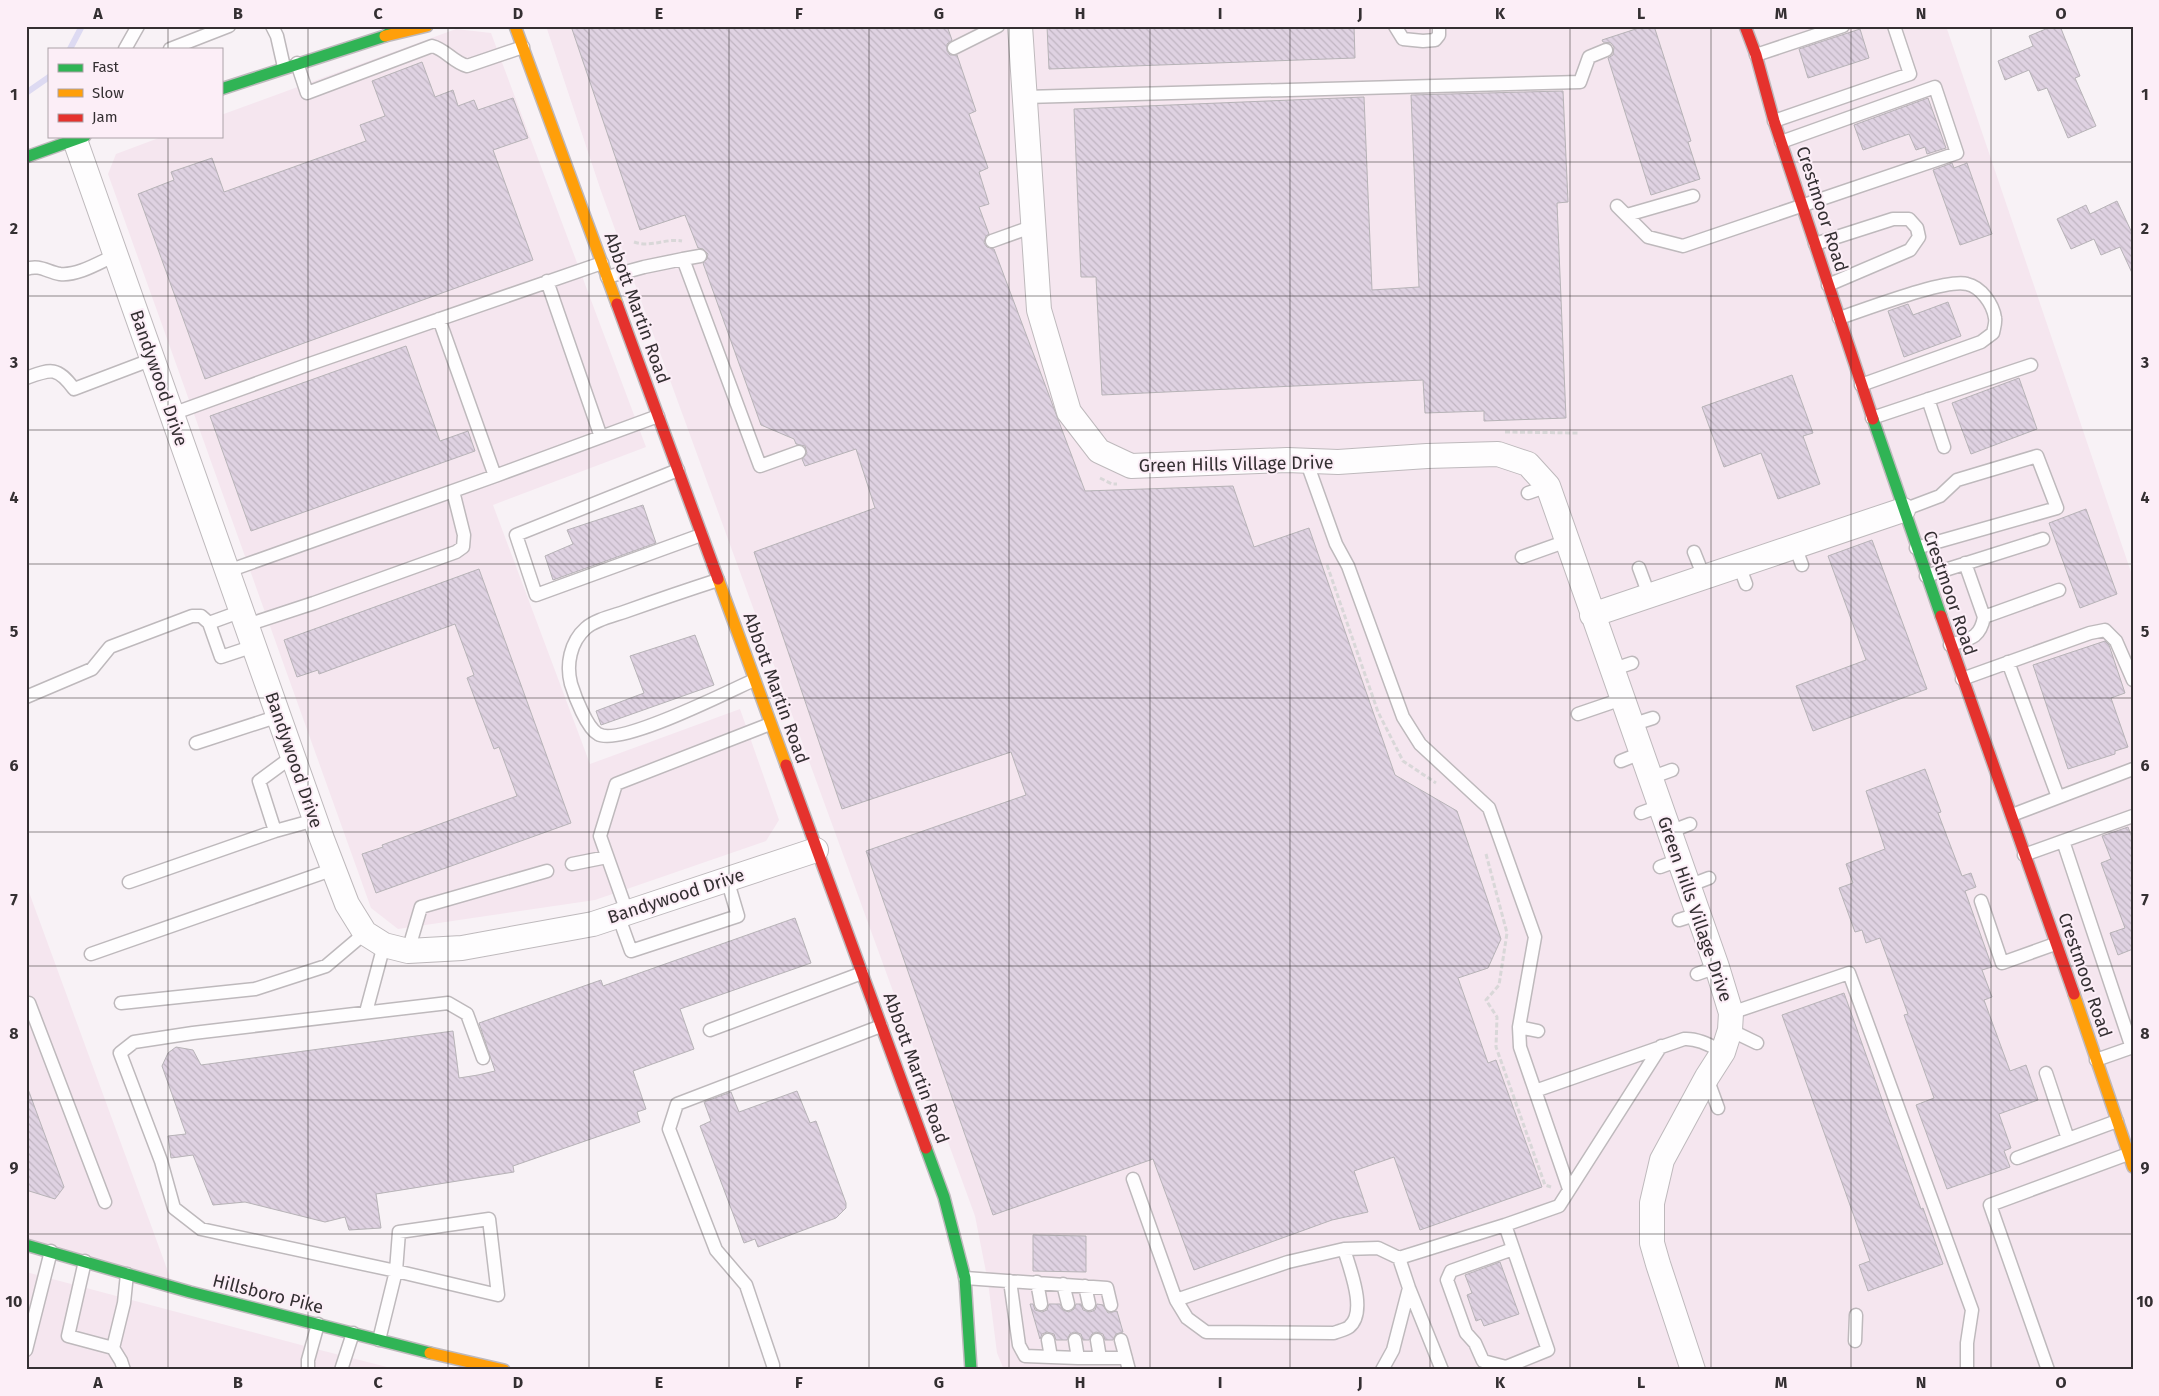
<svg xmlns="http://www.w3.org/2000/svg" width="2159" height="1396" font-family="'Fira Sans',sans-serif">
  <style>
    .built { fill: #f5e6ef }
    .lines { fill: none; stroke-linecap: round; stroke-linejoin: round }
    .stream { stroke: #dddaf2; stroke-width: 6 }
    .building { fill: url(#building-back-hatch); stroke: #b7b3b7 }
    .lane-casing { stroke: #beb9bc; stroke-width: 15 }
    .street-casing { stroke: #beb9bc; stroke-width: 26 }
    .fast-casing { stroke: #beb9bc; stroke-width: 14 }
    .slow-casing { stroke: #beb9bc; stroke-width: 14 }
    .jam-casing { stroke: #beb9bc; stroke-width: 14 }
    .path { stroke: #d9d7d8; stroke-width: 3; stroke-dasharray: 5 2.5; stroke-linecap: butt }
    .lane { stroke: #fefdfe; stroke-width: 12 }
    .street { stroke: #fefdfe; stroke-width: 24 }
    .fast { stroke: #30b455; stroke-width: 11 }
    .slow { stroke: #ff9f0a; stroke-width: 11 }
    .jam { stroke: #e5322d; stroke-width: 11 }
    .grid { fill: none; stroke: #342f32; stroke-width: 1; stroke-opacity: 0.55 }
    .labels { text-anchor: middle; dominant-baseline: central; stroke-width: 4; stroke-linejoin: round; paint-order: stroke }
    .street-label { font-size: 18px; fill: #342f32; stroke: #fceef7 }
    .neatline { fill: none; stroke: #342f32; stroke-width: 2 }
    .grid-label { font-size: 16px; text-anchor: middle; font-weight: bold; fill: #342f32 }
  </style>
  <defs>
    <pattern id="building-back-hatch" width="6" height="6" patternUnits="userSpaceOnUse" patternTransform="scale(1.25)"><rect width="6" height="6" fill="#dfd2e2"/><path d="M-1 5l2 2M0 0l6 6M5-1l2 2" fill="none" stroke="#c0b5c2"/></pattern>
  </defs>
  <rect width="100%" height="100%" fill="#f8f2f6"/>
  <path class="built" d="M546 26H1946L2133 578V1370H1004L997 1353 988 1282 975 1216 601 191Z
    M456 29 491 33 646 447 493 505 590 764 740 709 779 820 766 841 595 900 398 929 371 908 108 174 116 154 164 136H221V115Z
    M26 884 174 1288 26 1247Z
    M26 1272 320 1350 399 1370H26Z"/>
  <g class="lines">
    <path class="stream" d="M70 49 82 26
      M26 93 49 77"/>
  </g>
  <path class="building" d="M571 26H947L952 40 947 44V51L950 55H957L976 111 969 114 988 168 979 172 989 204 979 207 989 234 986 236 984 243 987 247 994 249 1085 491 1233 486 1254 547 1309 528 1395 775 1457 811 1501 939 1488 968 1458 978 1488 1063 1496 1060 1542 1187 1420 1230 1394 1157 1354 1171 1368 1212 1332 1220 1194 1270 1153 1159 993 1215 866 851 1026 795 1011 752 842 809 754 552 875 508 856 449 805 466 802 459 807 453 805 446 796 444 794 439 761 425 703 263 707 259 708 254 703 249 698 248 685 215 640 230Z
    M1047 26H1354L1355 58 1049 69Z
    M1645 26H1654L1691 141 1688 142 1700 179 1651 195 1608 58 1613 55 1614 47 1611 43 1603 42 1602 40Z
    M2053 26H2060L2080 76 2075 78 2096 126 2068 138 2047 88 2038 91 2029 70 2005 80 1998 61 2033 46 2029 36Z
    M1860 29 1869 58 1808 78 1799 49Z
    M422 62 435 97 453 90 458 106 474 100 478 110 513 98 528 138 493 150 533 260 205 379 138 194 174 180 171 172 212 158 224 192 366 141 360 125 385 116 372 81Z
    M1563 91 1568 202 1557 203 1566 418 1484 421V411L1425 413 1423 380 1102 395 1096 277H1081L1074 109 1364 97 1372 290 1419 287 1411 95Z
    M1928 98 1946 148 1927 154 1925 147 1916 150 1909 134 1863 150 1854 125Z
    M1952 163 1954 168 1967 163 1992 234 1960 245 1933 170Z
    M2117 201 2133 235V275L2120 247 2101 255 2094 239 2071 249 2057 219 2086 205 2090 214Z
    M1948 302 1961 336 1904 357 1888 311 1908 304 1913 315Z
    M406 346 440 441 468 431 475 451 251 531 210 416Z
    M1792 375 1813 433 1803 436 1820 484 1778 499 1761 453 1724 467 1702 407Z
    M2019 378 2037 429 1971 454 1952 403Z
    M643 505 656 543 553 580 545 556 573 544 567 530Z
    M2086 509 2117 594 2080 608 2049 523Z
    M1872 540 1927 689 1813 731 1796 686 1866 660 1828 556Z
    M479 569 571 823 376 893 362 854 383 847 382 845 517 796 499 747 494 749 467 678 474 675 455 624 319 674 318 670 297 677 284 640Z
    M695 635 714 685 601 725 596 711 644 693 630 656Z
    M2105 641 2109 645 2125 693 2111 698 2128 747 2115 751V754L2068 769 2033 665Z
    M1925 769 1941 812 1938 813 1962 876 1971 873 1976 887 1965 891 1992 967 1982 970 1992 997 1984 1000 2010 1071 2026 1065 2038 1100 1999 1114 2011 1148 2004 1151 2010 1167 1947 1189 1916 1105 1934 1098 1904 1015 1908 1014 1880 938 1866 943 1862 930 1855 932 1839 888 1853 883 1846 864 1885 849 1866 791Z
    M2128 827 2133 840V949L2118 955 2110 933 2125 928 2101 863 2111 859 2102 836Z
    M795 918 811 963 680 1009 694 1049 633 1071 646 1109 637 1112 640 1122 513 1166 514 1172 376 1194 381 1228 349 1230 345 1217 325 1222 245 1202 213 1205 193 1155 171 1158 168 1136 186 1134 162 1066 168 1053 176 1047 193 1050 201 1065 453 1031 459 1078 478 1075 495 1071 479 1023 601 980 603 986Z
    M1844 993 1921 1209 1923 1208 1943 1264 1868 1291 1859 1265 1870 1261 1782 1015Z
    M26 1089H28L64 1187 55 1199 26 1190Z
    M797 1091 810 1123 816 1121 846 1203V1208L836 1218 758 1247 755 1239 744 1243 700 1126 711 1121 704 1102 731 1092 739 1112Z
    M1033 1235 1086 1236V1272L1033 1271Z
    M1500 1262 1519 1314 1484 1326 1481 1319 1476 1321 1467 1295 1472 1293 1465 1275Z
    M1030 1304H1033L1035 1310 1042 1312 1047 1310 1049 1304H1060L1063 1310 1069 1312 1074 1309 1076 1304H1081L1083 1310 1090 1312 1095 1310 1097 1304 1103 1305 1108 1313 1117 1311 1123 1332 1116 1334 1113 1340H1105L1103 1334 1096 1332 1092 1334 1089 1340H1083L1081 1334 1074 1332 1070 1334 1067 1340H1056L1054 1334 1047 1332 1042 1334 1040 1339Z"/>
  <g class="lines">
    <defs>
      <path id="lane" d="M272 26 277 36 284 67
        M1395 26 1403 39 1423 41 1435 40 1439 35V26
        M954 48 998 26
        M125 49 138 26
        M170 49 229 26
        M1756 55 1843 26
        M297 63 307 93 432 46C445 49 453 62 467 66L523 47
        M1025 97 1580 82 1589 57 1606 50
        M1774 121 1910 74 1894 26
        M1617 206 1648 237 1683 246 1957 153 1935 87 1781 142
        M1627 215 1693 196
        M992 241 1034 226
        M1815 244 1893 219H1909L1917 228 1919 237 1910 250 1828 285
        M683 259 700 256
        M26 269C40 264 47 272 60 274 78 276 100 262 116 255
        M607 277 644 267 683 259 760 466 799 452
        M547 281 601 437
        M1839 318C1864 310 1946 278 1967 284 1981 287 1993 304 1995 318 1996 322 1994 328 1993 333L1981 342 1861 385
        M439 319 495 476 658 416
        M26 378C51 369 57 366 74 389L153 359
        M1928 399 1944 447
        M172 414 307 365 602 263
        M1872 418 2031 365
        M1307 463 1336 544 1348 566 1403 717 1420 744 1489 808 1535 937 1519 1027 1538 1031
        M678 470 516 535 536 595 701 535
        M1528 493 1548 486
        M1903 510 1940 496 1957 480 2037 456 2057 508 1916 548
        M1795 546 1802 565
        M1694 552 1704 577
        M1522 557 1567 541
        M1965 563 1984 617 2059 590
        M1739 565 1746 584
        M1639 568 1649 595
        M228 571 495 476
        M1926 576 2043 539
        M718 580C687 590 655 601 624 612 612 616 595 620 586 628 570 642 566 665 571 684 575 697 587 728 598 734 620 747 729 691 754 680
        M242 611 209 623 221 657 254 646
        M247 625 314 603 456 552 463 547 464 535 453 491
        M1950 645C1969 639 1980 639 1984 617
        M2008 662 2058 797
        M1611 670 1632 663
        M1962 679 2090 633 2105 630 2116 641 2133 680
        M26 697 92 669 110 647 192 616H201L209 623
        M1578 714 1622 699
        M1631 725 1653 718
        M196 743 279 716
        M1621 761 1641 753
        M1650 778 1672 770
        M1641 813 1660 806
        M2012 815 2133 769
        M275 831 259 781 293 756
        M1669 832 1690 824
        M2063 841 2132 1048
        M2024 855 2133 816
        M572 864 607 857
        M1660 867 1679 860
        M129 882 275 831 315 820
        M1688 886 1709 878
        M1981 901 2002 963 2055 944
        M627 912 600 836 616 784 770 724
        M618 915 631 951 738 916 727 879
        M1679 920 1698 914
        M408 951 421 907 547 871
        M91 954 334 869
        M1697 974 1717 967
        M29 1003 105 1202
        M121 1003 255 989 326 966 365 933
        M366 1012 384 945
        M1731 1013 1849 973 1972 1310 1967 1343V1370
        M1519 1027 1520 1047 1569 1189
        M710 1030 862 973
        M1730 1030 1757 1043
        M2096 1060 2133 1047
        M2046 1073 2068 1139
        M1707 1078 1718 1108
        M1535 1091 1684 1039C1698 1038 1711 1046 1723 1052
        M2017 1158 2117 1121
        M1133 1179 1176 1300 1288 1262 1344 1249 1378 1248 1399 1258 1409 1288 1442 1370
        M489 1219 498 1295 396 1271 399 1232Z
        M1505 1225 1548 1350 1506 1367 1483 1361 1475 1343 1466 1333 1447 1280 1451 1271 1513 1249
        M1399 1258 1505 1225 1559 1206 1661 1046
        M85 1261 68 1336 113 1348 124 1303 127 1274
        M965 1278 1107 1288 1111 1305
        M1010 1281 1019 1345 1025 1356 1051 1357
        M1037 1282 1041 1304
        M1063 1284 1068 1304
        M1085 1286 1089 1304
        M1176 1300 1187 1318 1206 1332 1334 1333C1338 1331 1345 1330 1349 1327 1368 1312 1349 1267 1344 1249
        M379 1340 396 1271 201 1229 174 1208 161 1161 120 1053 134 1042 193 1033 448 1003 467 1014 483 1058
        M1048 1340 1051 1357 1078 1358
        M1075 1340 1078 1358H1100
        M1097 1340 1100 1358H1126
        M1121 1340 1129 1370
        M1855 1341 1856 1315
        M113 1348 121 1361 124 1370
        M26 1350 51 1251
        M308 1370V1360L318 1324
        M341 1370 353 1333
        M773 1370V1365L746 1285 716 1250 669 1129 677 1104 881 1026
        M1382 1370 1393 1350 1409 1288
        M2048 1370 1990 1205 2128 1154"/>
      <path id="street" d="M1020 26 1039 310 1069 412 1099 451 1131 466 1287 460 1338 462 1427 456 1498 454 1528 464 1548 486 1717 967 1731 1013 1730 1030 1723 1052 1707 1077 1662 1160 1652 1203V1243L1658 1264 1693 1370
        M75 140 322 839 347 904 365 933 384 945 408 951 462 948 593 924 816 850
        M1592 615 1903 510"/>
      <path id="fast" d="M221 89 385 36 398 26
        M26 157 85 136
        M1873 419 1941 616
        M926 1148 944 1197 965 1278 971 1370
        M26 1245 190 1292 430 1353"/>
      <path id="slow" d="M515 26 617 304
        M385 36 427 26
        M718 579 786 765
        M2074 994 2133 1167
        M430 1353 504 1370"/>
      <path id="jam" d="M1745 26 1756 55 1774 121 1873 419
        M617 304 718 579
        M1941 616 2074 994
        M786 765 926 1148"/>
    </defs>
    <use href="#lane" class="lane-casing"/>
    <use href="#street" class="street-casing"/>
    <use href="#fast" class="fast-casing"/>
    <use href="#slow" class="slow-casing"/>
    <use href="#jam" class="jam-casing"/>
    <path class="path" d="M634 242C651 248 665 238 682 241
      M1505 432 1579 433
      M1100 478 1112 484H1117
      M1327 565 1378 712 1403 761 1436 783
      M1486 854 1507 933 1499 985 1486 1000 1497 1017 1496 1047 1545 1185 1551 1187"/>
    <use href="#lane" class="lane"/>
    <use href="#street" class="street"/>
    <use href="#fast" class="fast"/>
    <use href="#slow" class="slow"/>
    <use href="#jam" class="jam"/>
  </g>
  <path class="grid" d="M168 26V49M308 26V1370M448 26V1370M589 26V1370M729 26V1370M869 26V1370M1009 26V1370M1150 26V1370M1290 26V1370M1430 26V1370M1570 26V1370M1711 26V1370M1851 26V1370M1991 26V1370M168 136V1370M26 162H2133M26 296H2133M26 430H2133M26 564H2133M26 698H2133M26 832H2133M26 966H2133M26 1100H2133M26 1234H2133"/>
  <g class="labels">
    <g class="street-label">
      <text transform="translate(1822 209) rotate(72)">Crestmoor Road</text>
      <text transform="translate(637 308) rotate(70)">Abbott Martin Road</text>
      <text transform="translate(159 378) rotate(71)">Bandywood Drive</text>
      <text transform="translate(1236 464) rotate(-1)">Green Hills Village Drive</text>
      <text transform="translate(1950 593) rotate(71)">Crestmoor Road</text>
      <text transform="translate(776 688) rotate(70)">Abbott Martin Road</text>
      <text transform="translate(294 760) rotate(71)">Bandywood Drive</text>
      <text transform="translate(676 896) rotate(-18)">Bandywood Drive</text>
      <text transform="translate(1695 909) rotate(71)">Green Hills Village Drive</text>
      <text transform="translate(2085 975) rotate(71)">Crestmoor Road</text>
      <text transform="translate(916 1068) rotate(70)">Abbott Martin Road</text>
      <text transform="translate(268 1294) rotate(14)">Hillsboro Pike</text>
    </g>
  </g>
  <rect width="2159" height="1396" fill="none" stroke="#fceef7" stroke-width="55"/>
  <rect x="48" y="48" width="175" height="90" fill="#fceef7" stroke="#aca2a8"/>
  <rect x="58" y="64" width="25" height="8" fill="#30b455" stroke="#aca2a8"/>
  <text x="92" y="72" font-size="15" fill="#342f32">Fast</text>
  <rect x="58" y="89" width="25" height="8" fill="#ff9f0a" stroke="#aca2a8"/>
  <text x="92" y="98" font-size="15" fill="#342f32">Slow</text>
  <rect x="58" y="114" width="25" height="8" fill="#e5322d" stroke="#aca2a8"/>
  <text x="92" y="122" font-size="15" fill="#342f32">Jam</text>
  <rect x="28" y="28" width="2104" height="1340" class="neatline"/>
  <g class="grid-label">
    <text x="98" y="19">A</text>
    <text x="238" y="19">B</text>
    <text x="378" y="19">C</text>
    <text x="518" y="19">D</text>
    <text x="659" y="19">E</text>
    <text x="799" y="19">F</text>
    <text x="939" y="19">G</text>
    <text x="1080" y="19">H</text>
    <text x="1220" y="19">I</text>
    <text x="1360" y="19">J</text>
    <text x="1500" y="19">K</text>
    <text x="1641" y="19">L</text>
    <text x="1781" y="19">M</text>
    <text x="1921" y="19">N</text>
    <text x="2061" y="19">O</text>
    <text x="14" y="100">1</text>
    <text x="2145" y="100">1</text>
    <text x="14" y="234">2</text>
    <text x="2145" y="234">2</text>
    <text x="14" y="368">3</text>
    <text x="2145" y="368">3</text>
    <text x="14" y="503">4</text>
    <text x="2145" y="503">4</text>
    <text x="14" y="637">5</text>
    <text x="2145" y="637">5</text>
    <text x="14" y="771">6</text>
    <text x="2145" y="771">6</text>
    <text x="14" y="905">7</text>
    <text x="2145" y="905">7</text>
    <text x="14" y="1039">8</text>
    <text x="2145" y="1039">8</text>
    <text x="14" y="1173">9</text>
    <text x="2145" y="1173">9</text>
    <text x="14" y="1307">10</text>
    <text x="2145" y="1307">10</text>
    <text x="98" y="1388">A</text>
    <text x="238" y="1388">B</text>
    <text x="378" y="1388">C</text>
    <text x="518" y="1388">D</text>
    <text x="659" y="1388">E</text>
    <text x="799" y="1388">F</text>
    <text x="939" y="1388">G</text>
    <text x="1080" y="1388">H</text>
    <text x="1220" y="1388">I</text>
    <text x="1360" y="1388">J</text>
    <text x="1500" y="1388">K</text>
    <text x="1641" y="1388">L</text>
    <text x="1781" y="1388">M</text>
    <text x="1921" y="1388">N</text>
    <text x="2061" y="1388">O</text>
  </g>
</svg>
